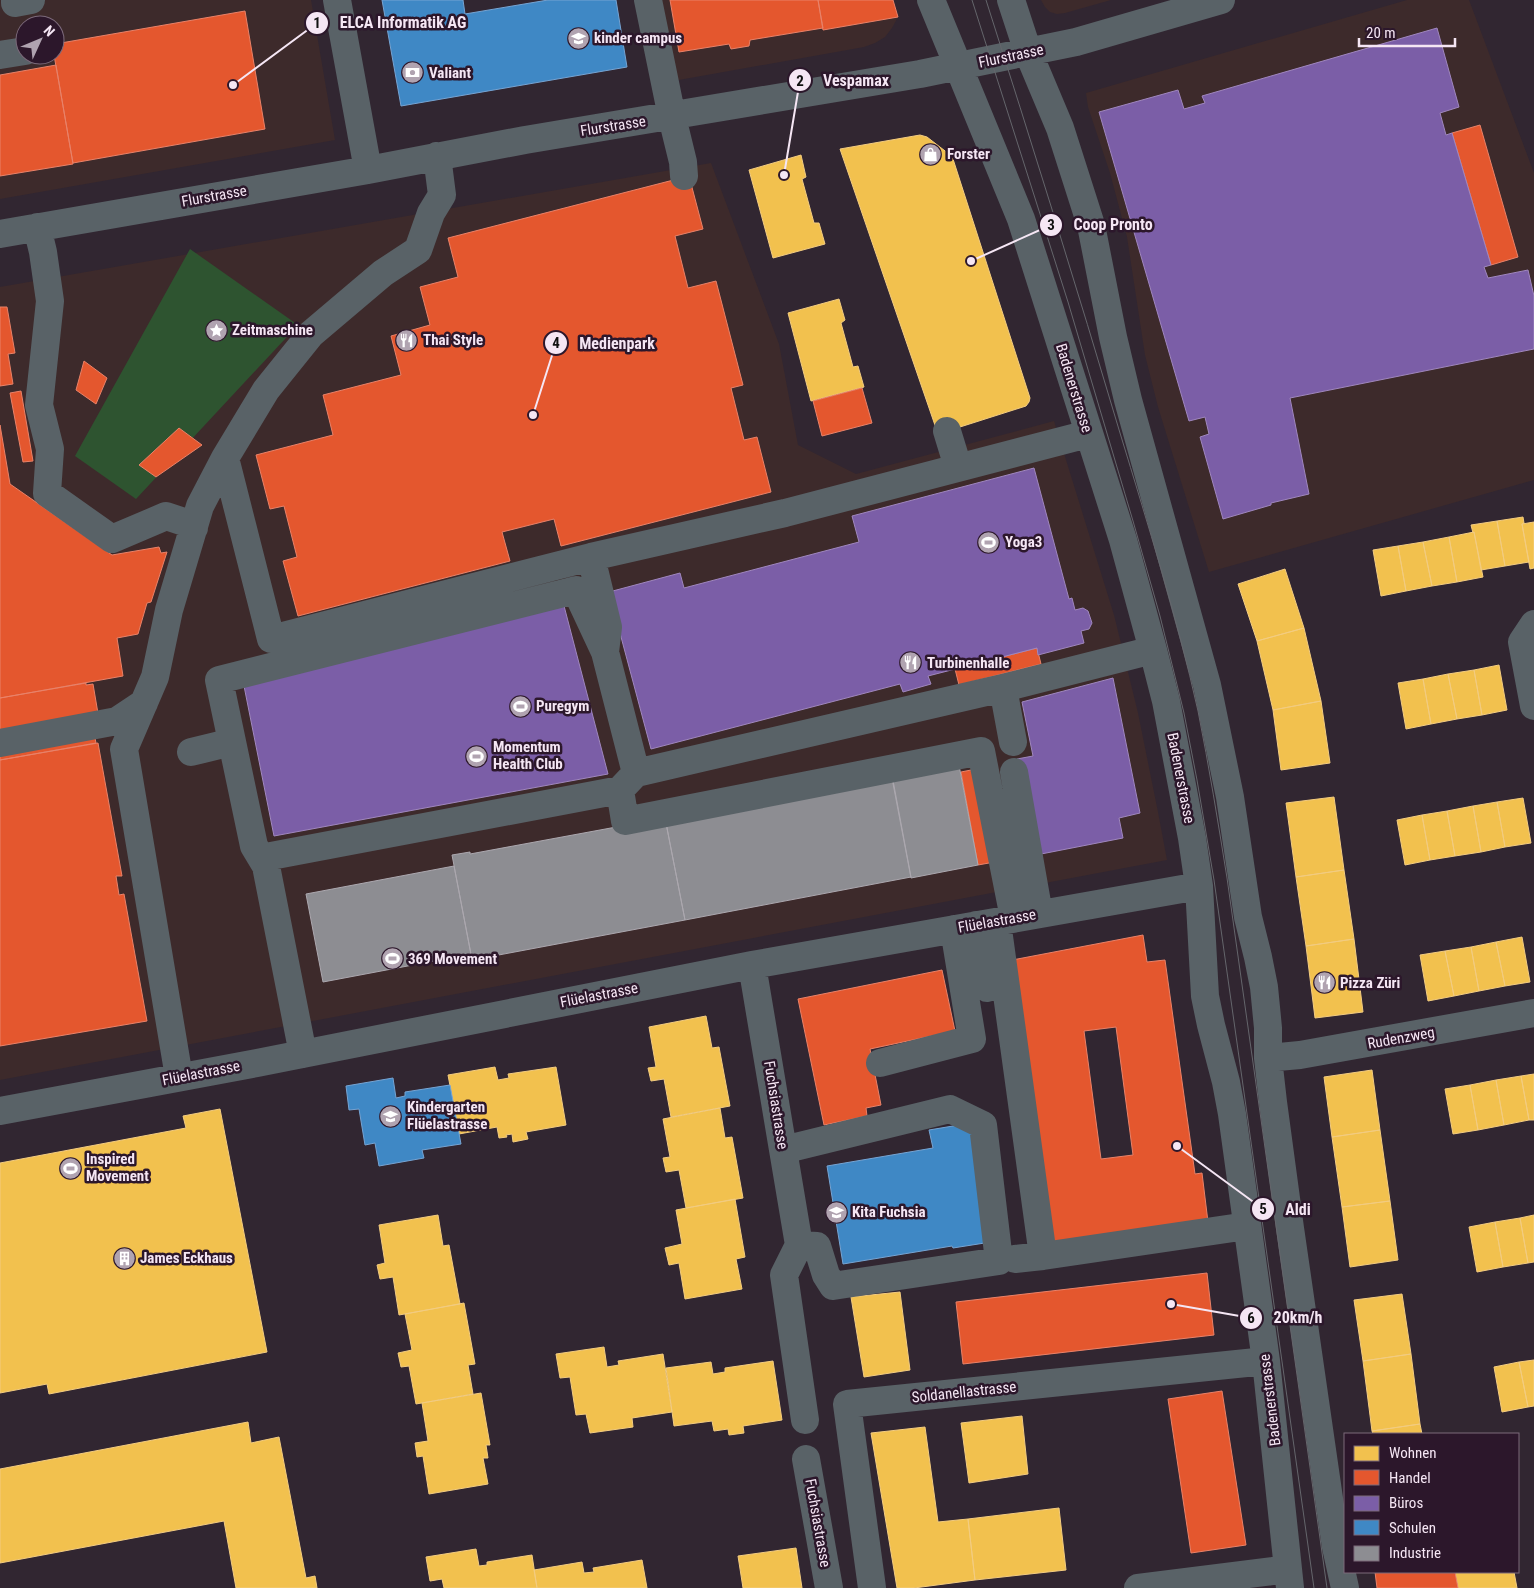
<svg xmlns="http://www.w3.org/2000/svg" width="1534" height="1588" font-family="'Roboto Condensed',sans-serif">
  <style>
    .commercial { fill: #3d2a2b; fill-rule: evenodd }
    .green { fill: #2e5430 }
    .homes { fill: #f2c14e; stroke: #f3cc80 }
    .shops { fill: #e4572e; stroke: #e98269; fill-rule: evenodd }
    .offices { fill: #7b5ea7; stroke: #a087be }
    .schools { fill: #3f88c5; stroke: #76a4d3 }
    .industry { fill: #8d8d92; stroke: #aca8af }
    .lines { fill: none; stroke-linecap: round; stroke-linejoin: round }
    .minor { stroke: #596267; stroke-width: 28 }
    .tram { stroke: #65666c; stroke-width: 1 }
    .labels { text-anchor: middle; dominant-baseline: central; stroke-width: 5; stroke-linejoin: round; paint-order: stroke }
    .poi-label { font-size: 15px; font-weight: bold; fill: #f5e6f4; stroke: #2c172b; text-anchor: start }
    .street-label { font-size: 15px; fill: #f5e6f4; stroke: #2c172b }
    .leader { fill: none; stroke: #f5e6f4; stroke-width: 2 }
    .callout-dot { fill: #f5e6f4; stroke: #2c172b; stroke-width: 2 }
    .mark-label { font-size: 15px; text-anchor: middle; font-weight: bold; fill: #111 }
    .callout-label { font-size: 16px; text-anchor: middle; font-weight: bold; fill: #f5e6f4; stroke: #2c172b; stroke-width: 5; stroke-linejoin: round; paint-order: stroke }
  </style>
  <rect width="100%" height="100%" fill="#312631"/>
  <path class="commercial" d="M0 0H311L335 140 0 199ZM25 25H55V55H25Z
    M647 0H893L898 17 892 28 885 37 875 43 864 47 662 83Z
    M1041 0H1111L1065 13 1057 14 1050 12 1045 7Z
    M1407 0H1469L1534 173V480L1209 572 1158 407 1145 355 1127 237 1110 173 1088 107 1086 93Z
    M711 163 779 344 798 445 856 474 1054 421 1114 615 1138 713 1158 812 1167 860 0 1080V287Z"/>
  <path class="green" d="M190 249 298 325 136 499 75 456Z"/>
  <path class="homes" d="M920 135 927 137 949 154 953 159 1030 398 1029 402 1026 406 938 434 840 149Z
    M801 155 806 177 802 179 814 223H819L825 244 773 258 749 170Z
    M839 299 845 320 841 323 853 367 858 366 864 387 811 401 788 313Z
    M1523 517 1524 523 1522 524 1529 562 1505 566 1497 521Z
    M1497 521 1505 566 1481 570 1474 532 1473 533 1471 525Z
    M1534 522V568L1530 569 1522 524Z
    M1474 532 1483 577 1457 582 1449 537Z
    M1449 537 1457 582 1432 586 1423 542Z
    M1423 542 1432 586 1406 591 1398 546Z
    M1398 546 1406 591 1381 596 1373 550Z
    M1285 569 1304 628 1257 641 1238 584Z
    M1304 628 1321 701 1273 710 1257 641Z
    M1499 665 1507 710 1482 715 1474 670Z
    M1474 670 1482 715 1457 719 1448 674Z
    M1448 674 1457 719 1431 724 1423 679Z
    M1423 679 1431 724 1406 729 1398 683Z
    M1321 701 1330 763 1281 770 1273 710Z
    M1334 797 1344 870 1296 877 1286 803Z
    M1523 798 1531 843 1505 847 1497 802Z
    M1497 802 1505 847 1481 852 1473 806Z
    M1473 806 1481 852 1455 856 1447 811Z
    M1447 811 1455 856 1430 860 1422 815Z
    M1422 815 1430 860 1405 865 1397 820Z
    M1344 870 1354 939 1306 946 1296 877Z
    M1522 937 1530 982 1505 986 1496 942Z
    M1354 939 1363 1012 1315 1018 1306 946Z
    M1496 942 1505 986 1479 991 1471 947Z
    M1471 947 1479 991 1454 996 1445 951Z
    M1445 951 1454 996 1428 1001 1420 955Z
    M706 1016 712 1048 719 1047 730 1106 671 1117 664 1079 651 1081 648 1068 656 1067 649 1027Z
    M495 1067 498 1080 509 1078 508 1074 556 1067 566 1125 526 1132 528 1139 513 1142 512 1134 506 1135 507 1137 499 1138 497 1127 459 1134 448 1075Z
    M1372 1070 1380 1130 1332 1137 1324 1077Z
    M1534 1074V1120H1529L1521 1076Z
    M1521 1076 1529 1120 1504 1125 1496 1080Z
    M1496 1080 1504 1125 1478 1130 1470 1085Z
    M1470 1085 1478 1130 1453 1134 1445 1089Z
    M720 1108 725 1138 732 1137 743 1198 686 1208 679 1170 666 1172 663 1158 670 1157 663 1119Z
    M220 1109 267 1352 49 1394 47 1384 0 1393V1163L186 1128 183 1116Z
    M1380 1130 1390 1201 1342 1207 1332 1137Z
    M735 1199 745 1257 736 1259 742 1289 685 1299 679 1263 669 1265 665 1248 682 1244 676 1210Z
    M1390 1201 1398 1260 1350 1267 1342 1207Z
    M438 1215 443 1246 449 1245 460 1304 399 1315 393 1277 380 1279 377 1265 385 1263 379 1225Z
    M1534 1215V1262L1528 1263 1520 1218Z
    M1520 1218 1528 1263 1503 1267 1495 1222Z
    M1495 1222 1503 1267 1477 1272 1469 1227Z
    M900 1292 910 1370 864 1377 851 1297Z
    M1402 1294 1411 1354 1363 1361 1354 1300Z
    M464 1303 475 1364 468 1365 473 1394 416 1404 409 1366 401 1367 398 1353 412 1350 405 1314Z
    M604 1347 607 1367 619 1365 618 1361 663 1354 672 1412 632 1418 633 1427 590 1433 586 1414 576 1415 570 1377 560 1378 556 1354Z
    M1411 1354 1420 1424 1372 1431 1363 1361Z
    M1534 1360V1406L1528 1407 1519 1362Z
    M773 1361 782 1420 743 1426 744 1433 729 1435 728 1429 714 1431 712 1421 674 1426 666 1368 711 1362 713 1374 725 1372V1368Z
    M1519 1362 1528 1407 1502 1412 1494 1367Z
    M481 1393 490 1445H486L488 1458H483L488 1484 429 1494 423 1456 417 1457 415 1443 428 1441 422 1403Z
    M1022 1416 1028 1474 969 1483 961 1423Z
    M248 1422 251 1443 279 1437 306 1578 315 1576 317 1588H236L224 1521 0 1563V1469Z
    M1420 1424 1422 1434H1373L1372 1431Z
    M925 1427 938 1522 968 1519 975 1580 914 1588H897L871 1433Z
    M1059 1508 1066 1570 975 1580 968 1519Z
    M796 1548 802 1588H743L738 1556Z
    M476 1549 479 1566 487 1565V1562L532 1555 537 1588H444L442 1579 430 1581 426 1557Z
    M642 1560 647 1588H537L534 1570 582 1562 584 1573 594 1572 593 1568Z
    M1455 1572H1514L1517 1588H1458Z"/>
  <path class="shops" d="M670 0H818L823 28 750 40 749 46 731 49 729 44 679 52Z
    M818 0H893L898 17 823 30Z
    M245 11 265 129 73 163 54 55H55V44Z
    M56 65 73 164 0 176V75Z
    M1480 125 1518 257 1491 265 1452 133Z
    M689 176 703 229 675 236 688 288 716 281 743 385 731 388 744 440 757 437 771 492 561 546 554 519 502 532 510 561 298 616 283 561 297 557 284 506 270 509 256 455 333 435 323 395 401 375 391 336 430 325 420 287 458 277 448 238Z
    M0 307H7L15 353 8 354 13 384 0 386Z
    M84 361 107 378 96 404 76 390Z
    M862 388 872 423 822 436 813 401Z
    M21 391 33 461 23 462 10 393Z
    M0 425 10 484 112 555 159 547 161 553 167 552 151 602 147 603 138 634 117 638 123 676 0 698Z
    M179 428 202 445 156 477 139 465Z
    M1037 648 1041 664 959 685 955 669Z
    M86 683V685L93 684 102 737 95 738 96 743 0 760V698Z
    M98 743 122 876H116L119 895 124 894 147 1021 0 1046V760Z
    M981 768 1000 861 978 865 961 772Z
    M1143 935 1147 962 1165 960 1195 1174 1202 1173 1208 1222 1054 1243 1007 961ZM1116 1027 1133 1155 1101 1159 1084 1031Z
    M942 970 955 1031 870 1049 881 1105 866 1108 867 1116 824 1125 798 999Z
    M1207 1273 1214 1335 963 1364 956 1302Z
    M1222 1391 1246 1545 1191 1553 1168 1399Z
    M1375 1572H1455L1458 1588H1377Z"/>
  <path class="offices" d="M1437 28 1459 107 1440 113 1446 135 1452 133 1491 265 1484 267 1488 278 1528 270 1534 296V349L1290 398 1309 494 1271 503V505L1223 519 1200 437 1209 434 1205 417 1189 421 1099 112 1178 90 1184 109 1205 103 1202 96Z
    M1034 468 1069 599 1072 598 1075 610 1083 608 1088 611 1092 623 1089 629 1081 631 1084 643 1038 655 1037 648 928 676 931 684 903 692 900 684 651 749 609 592 680 573 684 588 859 542 852 516Z
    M563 602 608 774 274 836 244 686Z
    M1113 678 1140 813 1119 818 1123 838 1036 855 1017 759 1033 756 1022 702Z"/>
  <path class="schools" d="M382 0H463L465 14 548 0H616L627 67 401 106Z
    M393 1078 396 1098 405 1096V1092L450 1085 461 1144 422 1150 424 1158 379 1166 375 1143 365 1145 359 1109 349 1110 346 1086Z
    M971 1123 991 1242 953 1248 952 1246 843 1264 827 1166 933 1148 929 1130Z"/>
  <path class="industry" d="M958 760 978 865 911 878 891 773Z
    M892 775 911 877 685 920 665 818Z
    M665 818 685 920 472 960 452 855 470 852V854Z
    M454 866 471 954 323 982 306 894Z"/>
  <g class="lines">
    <path class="minor" d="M15 0V3L31 0
      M337 0 368 170
      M648 0 672 117 683 162 684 176
      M931 0 1021 219 1123 540 1153 650 1166 701 1192 838 1199 886 1205 996 1211 1025 1226 1082 1232 1114 1266 1361 1290 1588
      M1011 0 1028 52 1060 128 1091 225 1113 337 1128 400 1207 685 1230 797 1248 917 1258 957 1264 987 1268 1028V1058L1273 1102 1290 1228 1336 1547 1345 1588
      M0 55 25 51
      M37 227 43 252 50 301 39 405 50 449 47 493 112 539 166 516 190 524 194 528
      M0 234 368 170 525 140 920 74 1076 42 1221 0
      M947 431 958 467
      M225 458 271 639 591 557 785 513 1088 434
      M591 557 608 627 605 652 636 773
      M1534 624 1522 642 1534 706
      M1003 688 1013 742
      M0 743 117 721 144 703
      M191 752 232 742
      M1014 772 1039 914
      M620 790 625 821 981 751 1014 918
      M266 866 254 846 219 680 576 590 605 652
      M997 922 1043 1256
      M976 925 987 988
      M752 965 799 1245
      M303 1054 266 866 271 856 620 790 636 773 1003 688 1153 650
      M1268 1058 1300 1055 1534 1013
      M880 1063 972 1039 954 929
      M179 1077 124 749 155 677 169 610 200 506 225 458 266 390 311 334 383 273 418 250 431 213 442 195 437 156
      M0 1111 257 1063 752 965 1199 886
      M783 1150 950 1109 983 1125 999 1261 833 1286 826 1275 817 1246 799 1245
      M799 1245 784 1275 805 1420
      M1015 1259 1043 1256 1247 1226
      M806 1459 829 1588
      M872 1588 847 1404 1266 1361
      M1138 1588 1288 1569"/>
    <path class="tram" d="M972 0 1068 302 1133 521 1160 616 1184 713 1197 780 1214 880 1314 1588
      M986 0C1032 144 1077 288 1120 433 1148 525 1177 617 1198 711 1209 766 1218 822 1227 878L1327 1588"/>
  </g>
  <defs>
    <symbol id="school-disc" viewBox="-11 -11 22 22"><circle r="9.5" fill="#b0a3b0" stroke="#2c172b"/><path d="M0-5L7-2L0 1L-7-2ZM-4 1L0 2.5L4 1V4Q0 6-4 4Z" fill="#fff"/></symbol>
    <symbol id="bank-disc" viewBox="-11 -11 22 22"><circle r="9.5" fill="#b0a3b0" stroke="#2c172b"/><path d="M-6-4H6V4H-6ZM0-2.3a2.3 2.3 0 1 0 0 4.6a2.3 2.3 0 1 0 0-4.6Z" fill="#fff"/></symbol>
    <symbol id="shop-disc" viewBox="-11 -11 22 22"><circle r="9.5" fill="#b0a3b0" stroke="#2c172b"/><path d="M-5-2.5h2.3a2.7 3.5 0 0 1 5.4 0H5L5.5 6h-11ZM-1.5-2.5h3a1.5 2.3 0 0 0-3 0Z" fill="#fff"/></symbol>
    <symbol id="sight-disc" viewBox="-11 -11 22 22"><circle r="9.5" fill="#b0a3b0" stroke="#2c172b"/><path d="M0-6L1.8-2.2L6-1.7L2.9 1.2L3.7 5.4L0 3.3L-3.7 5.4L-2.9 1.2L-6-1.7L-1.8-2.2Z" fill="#fff"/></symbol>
    <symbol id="restaurant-disc" viewBox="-11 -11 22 22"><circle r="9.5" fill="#b0a3b0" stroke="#2c172b"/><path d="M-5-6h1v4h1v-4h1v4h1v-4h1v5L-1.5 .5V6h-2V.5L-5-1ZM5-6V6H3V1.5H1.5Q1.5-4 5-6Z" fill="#fff"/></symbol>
    <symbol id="stadium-disc" viewBox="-11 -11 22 22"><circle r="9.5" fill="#b0a3b0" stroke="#2c172b"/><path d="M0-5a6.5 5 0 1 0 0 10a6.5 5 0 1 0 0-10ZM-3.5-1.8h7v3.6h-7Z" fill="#fff"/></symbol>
    <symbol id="building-disc" viewBox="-11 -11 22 22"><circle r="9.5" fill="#b0a3b0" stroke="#2c172b"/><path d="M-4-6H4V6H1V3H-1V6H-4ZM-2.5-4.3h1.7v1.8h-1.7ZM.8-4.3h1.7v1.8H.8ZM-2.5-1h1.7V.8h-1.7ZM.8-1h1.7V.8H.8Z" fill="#fff"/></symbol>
  </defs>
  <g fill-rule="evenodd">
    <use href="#school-disc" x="566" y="26" width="25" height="25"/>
    <use href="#bank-disc" x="400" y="60" width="25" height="25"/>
    <use href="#shop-disc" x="918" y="142" width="25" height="25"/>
    <use href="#sight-disc" x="204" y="318" width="25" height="25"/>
    <use href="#restaurant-disc" x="394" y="328" width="25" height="25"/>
    <use href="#stadium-disc" x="976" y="530" width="25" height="25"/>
    <use href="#restaurant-disc" x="898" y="650" width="25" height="25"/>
    <use href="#stadium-disc" x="508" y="694" width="25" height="25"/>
    <use href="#stadium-disc" x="464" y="744" width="25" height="25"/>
    <use href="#stadium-disc" x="380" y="946" width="25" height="25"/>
    <use href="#restaurant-disc" x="1312" y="970" width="25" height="25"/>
    <use href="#school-disc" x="378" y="1104" width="25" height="25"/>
    <use href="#stadium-disc" x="58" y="1156" width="25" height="25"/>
    <use href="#school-disc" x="824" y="1200" width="25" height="25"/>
    <use href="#building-disc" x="112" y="1246" width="25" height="25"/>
  </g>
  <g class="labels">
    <g class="poi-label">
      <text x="594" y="38">kinder campus</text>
      <text x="429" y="73">Valiant</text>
      <text x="947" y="154">Forster</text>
      <text x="232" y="330">Zeitmaschine</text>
      <text x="423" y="340">Thai Style</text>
      <text x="1005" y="542">Yoga3</text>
      <text x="927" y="663">Turbinenhalle</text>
      <text x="536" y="706">Puregym</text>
      <text x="493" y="747">Momentum<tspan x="493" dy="17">Health Club</tspan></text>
      <text x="408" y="959">369 Movement</text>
      <text x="1340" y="983">Pizza Züri</text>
      <text x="407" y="1107">Kindergarten<tspan x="407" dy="17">Flüelastrasse</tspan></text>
      <text x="86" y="1159">Inspired<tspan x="86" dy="17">Movement</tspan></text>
      <text x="852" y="1212">Kita Fuchsia</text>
      <text x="140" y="1258">James Eckhaus</text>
    </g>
    <g class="street-label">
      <text transform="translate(1011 56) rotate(-12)">Flurstrasse</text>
      <text transform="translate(613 126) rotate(-9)">Flurstrasse</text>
      <text transform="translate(214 196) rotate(-10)">Flurstrasse</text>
      <text transform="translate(1074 388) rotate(73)">Badenerstrasse</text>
      <text transform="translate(1181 778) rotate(79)">Badenerstrasse</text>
      <text transform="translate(997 921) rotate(-10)">Flüelastrasse</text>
      <text transform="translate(599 995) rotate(-11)">Flüelastrasse</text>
      <text transform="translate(1401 1038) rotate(-10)">Rudenzweg</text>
      <text transform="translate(201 1073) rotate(-11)">Flüelastrasse</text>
      <text transform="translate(776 1105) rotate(81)">Fuchsiastrasse</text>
      <text transform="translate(964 1392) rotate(-6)">Soldanellastrasse</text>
      <text transform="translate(1270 1400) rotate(-97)">Badenerstrasse</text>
      <text transform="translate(818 1523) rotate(80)">Fuchsiastrasse</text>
    </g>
  </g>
  <path class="leader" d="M233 85L317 23M784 175L800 80M971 261L1051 225M533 415L556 343M1177 1146L1263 1209M1171 1304L1251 1318"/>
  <g class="callout-dot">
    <circle cx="233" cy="85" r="5"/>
    <circle cx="784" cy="175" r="5"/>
    <circle cx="971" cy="261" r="5"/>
    <circle cx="533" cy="415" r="5"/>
    <circle cx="1177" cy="1146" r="5"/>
    <circle cx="1171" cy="1304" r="5"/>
    <circle cx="317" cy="23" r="12"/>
    <circle cx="800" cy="80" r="12"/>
    <circle cx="1051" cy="225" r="12"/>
    <circle cx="556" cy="343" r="12"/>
    <circle cx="1263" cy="1209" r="12"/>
    <circle cx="1251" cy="1318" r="12"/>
  </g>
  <g class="mark-label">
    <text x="317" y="28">1</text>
    <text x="800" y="86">2</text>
    <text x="1051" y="230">3</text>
    <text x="556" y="348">4</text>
    <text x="1263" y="1214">5</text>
    <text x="1251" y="1323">6</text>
  </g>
  <g class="callout-label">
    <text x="403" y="28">ELCA Informatik AG</text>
    <text x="856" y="86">Vespamax</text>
    <text x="1113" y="230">Coop Pronto</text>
    <text x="617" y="349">Medienpark</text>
    <text x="1298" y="1215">Aldi</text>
    <text x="1298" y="1323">20km/h</text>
  </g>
  <rect x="1344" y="1433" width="175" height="140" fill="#2c172b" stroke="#7c6a7b"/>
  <rect x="1354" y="1446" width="25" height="15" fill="#f2c14e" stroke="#7c6a7b"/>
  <text x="1389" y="1458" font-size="15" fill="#f5e6f4">Wohnen</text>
  <rect x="1354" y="1470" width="25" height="15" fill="#e4572e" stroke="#7c6a7b"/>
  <text x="1389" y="1483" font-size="15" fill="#f5e6f4">Handel</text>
  <rect x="1354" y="1496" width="25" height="15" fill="#7b5ea7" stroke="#7c6a7b"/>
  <text x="1389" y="1508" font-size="15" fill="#f5e6f4">Büros</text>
  <rect x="1354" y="1520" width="25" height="15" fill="#3f88c5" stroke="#7c6a7b"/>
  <text x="1389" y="1533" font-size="15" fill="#f5e6f4">Schulen</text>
  <rect x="1354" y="1546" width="25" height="15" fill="#8d8d92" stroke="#7c6a7b"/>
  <text x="1389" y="1558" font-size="15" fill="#f5e6f4">Industrie</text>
  <g transform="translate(40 40) rotate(46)"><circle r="24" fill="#2c172b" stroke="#7c6a7b"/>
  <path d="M0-4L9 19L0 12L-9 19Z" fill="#b0a3b0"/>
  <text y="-8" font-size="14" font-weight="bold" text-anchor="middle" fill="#f5e6f4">N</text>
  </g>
  <path d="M1359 38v8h96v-8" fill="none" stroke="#f5e6f4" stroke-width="2.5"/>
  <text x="1366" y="38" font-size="15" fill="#f5e6f4" stroke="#2c172b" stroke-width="4" paint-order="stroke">20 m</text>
</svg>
